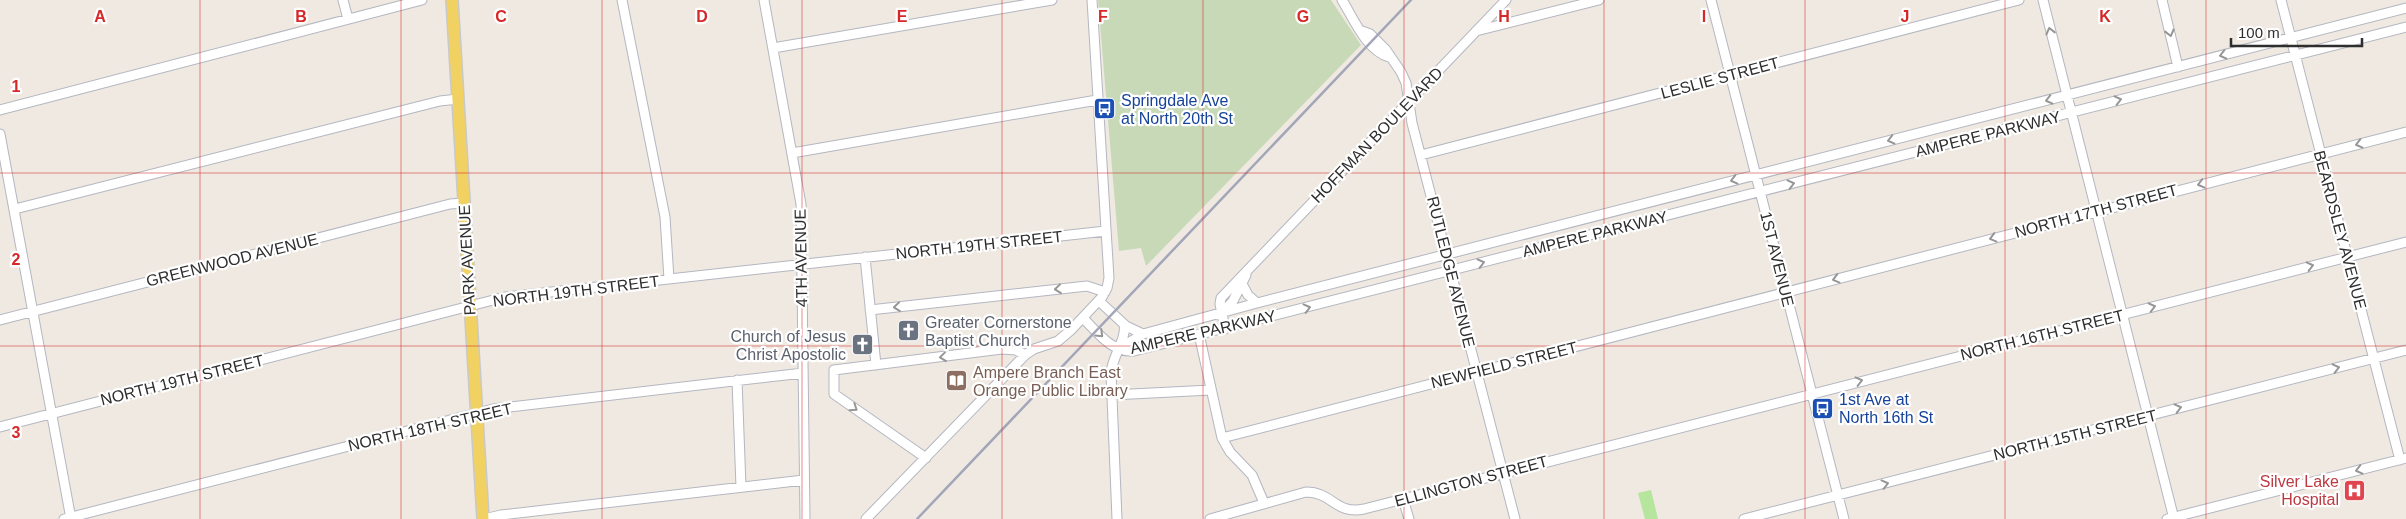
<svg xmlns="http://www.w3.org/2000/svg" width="2406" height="519" font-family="Helvetica,sans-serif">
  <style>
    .green { fill: #b6e59e }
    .cemetery { fill: #c8d9b8 }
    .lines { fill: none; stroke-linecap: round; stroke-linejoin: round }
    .minor-casing { stroke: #b4b7c1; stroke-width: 11 }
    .major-casing { stroke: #c9c9c9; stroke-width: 14 }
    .minor { stroke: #fff; stroke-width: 9 }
    .major { stroke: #f2d163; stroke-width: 11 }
    .rail { stroke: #a3a6b8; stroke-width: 2.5 }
    .oneway { stroke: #969696 }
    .grid { fill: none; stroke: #d62828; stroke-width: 1; stroke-opacity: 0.55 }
    .labels { text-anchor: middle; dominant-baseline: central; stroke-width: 4.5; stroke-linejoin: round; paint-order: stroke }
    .street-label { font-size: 16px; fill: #2e2e2e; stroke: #fff }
    .transit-label { font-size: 16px; fill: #164399; stroke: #fff; text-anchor: start }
    .worship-label { font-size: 16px; fill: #5b616d; stroke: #fff; text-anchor: start }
    .education-label { font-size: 16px; fill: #785e54; stroke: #fff; text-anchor: start }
    .health-label { font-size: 16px; fill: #be3a42; stroke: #fff; text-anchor: end }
    .grid-label { font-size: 16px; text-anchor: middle; font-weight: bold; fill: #d62828; stroke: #fff; stroke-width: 4.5; stroke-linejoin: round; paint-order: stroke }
  </style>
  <rect width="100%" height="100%" fill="#efe9e1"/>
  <path class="green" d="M1651 490 1658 519H1645L1638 493Z"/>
  <path class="cemetery" d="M1098 0H1331L1361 45 1146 266 1141 248 1119 251Z"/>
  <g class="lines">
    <defs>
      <path id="minor" d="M343 0 348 19
        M622 0 665 217 669 279
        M764 0 801 204 805 519
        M1342 0C1354 19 1366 50 1389 57
        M1711 0 1844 519
        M2043 0 2174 519
        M2162 0 2178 67
        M2281 0 2400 460
        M1362 31 1370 34 1386 50 1401 72 1406 83 1412 123 1515 519
        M1476 31 1599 0
        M773 48 1052 0
        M0 110 422 0
        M0 134 71 519
        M792 153 1097 100
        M1421 155 2019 0
        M15 209 440 101 458 99
        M865 257 876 365
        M1242 284 1248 295 1257 303
        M1099 301 1126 326 1143 334
        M870 310 1087 286 1105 292
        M1223 312 1233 301 1246 275
        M1083 318C1097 332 1112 353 1134 351L2406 27
        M0 320 450 204 464 203
        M1225 329 1220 304 1221 298 1506 0
        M1199 334 1222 438 1230 452 1252 475 1264 503
        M1118 349 1143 334 1257 303 2406 8
        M737 380 741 487
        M1112 395 1211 390
        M0 427 505 297 1106 231
        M1222 438 2406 132
        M926 458 834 394V370L1002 349 1016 350 1025 355
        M1403 499 1409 519
        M64 519 493 409 803 373
        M484 519 501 515 804 480
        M866 519 1025 355 1034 349 1058 341 1071 330 1102 297 1107 288 1109 278 1092 0
        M1117 519 1111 373C1112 356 1127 340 1124 324
        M1210 519 1306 492C1333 492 1335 515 1364 509L2406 242
        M1744 519 2406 350
        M2167 519 2406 458"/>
      <path id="major" d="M452 0 483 519"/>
    </defs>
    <use href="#minor" class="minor-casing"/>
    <use href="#major" class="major-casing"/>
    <use href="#minor" class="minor"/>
    <use href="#major" class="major"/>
    <path class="rail" d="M917 519 1411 0"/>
  </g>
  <defs><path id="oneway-chevron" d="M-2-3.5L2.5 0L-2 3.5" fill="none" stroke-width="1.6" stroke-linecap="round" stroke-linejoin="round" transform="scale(1.25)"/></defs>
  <g class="oneway">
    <use href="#oneway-chevron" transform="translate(2050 31) rotate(-104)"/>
    <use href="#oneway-chevron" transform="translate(2170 33) rotate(76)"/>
    <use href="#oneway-chevron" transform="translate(2223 55) rotate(166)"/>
    <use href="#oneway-chevron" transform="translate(2049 100) rotate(166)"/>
    <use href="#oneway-chevron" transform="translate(2118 100) rotate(-14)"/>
    <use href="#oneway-chevron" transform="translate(1891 140) rotate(166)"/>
    <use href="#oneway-chevron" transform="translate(2359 144) rotate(166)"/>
    <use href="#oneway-chevron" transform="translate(1734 180) rotate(166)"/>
    <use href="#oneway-chevron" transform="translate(1791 184) rotate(-14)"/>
    <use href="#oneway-chevron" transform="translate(2201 184) rotate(166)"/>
    <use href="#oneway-chevron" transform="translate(1993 238) rotate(165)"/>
    <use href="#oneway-chevron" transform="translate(1481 263) rotate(-14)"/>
    <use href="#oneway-chevron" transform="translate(2310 266) rotate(-14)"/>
    <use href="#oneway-chevron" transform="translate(1836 279) rotate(165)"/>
    <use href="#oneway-chevron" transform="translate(1058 289) rotate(174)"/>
    <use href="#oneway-chevron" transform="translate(897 307) rotate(174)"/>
    <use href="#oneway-chevron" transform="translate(2152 307) rotate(-14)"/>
    <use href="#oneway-chevron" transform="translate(1307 308) rotate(-14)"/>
    <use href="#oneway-chevron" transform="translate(1100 334) rotate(44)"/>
    <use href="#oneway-chevron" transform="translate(943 357) rotate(173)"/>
    <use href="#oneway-chevron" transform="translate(2336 368) rotate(-14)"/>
    <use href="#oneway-chevron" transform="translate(1859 381) rotate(-14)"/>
    <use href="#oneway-chevron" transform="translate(854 408) rotate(34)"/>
    <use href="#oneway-chevron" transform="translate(2178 408) rotate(-14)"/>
    <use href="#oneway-chevron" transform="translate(2359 470) rotate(166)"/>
    <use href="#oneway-chevron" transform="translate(1885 484) rotate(-14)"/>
  </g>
  <path class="grid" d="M200 0V519M401 0V519M602 0V519M802 0V519M1002 0V519M1203 0V519M1404 0V519M1604 0V519M1805 0V519M2005 0V519M2206 0V519M0 173H2406M0 346H2406"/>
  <defs>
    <symbol id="bus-square" viewBox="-11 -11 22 22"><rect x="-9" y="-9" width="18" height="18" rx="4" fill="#1a4fb4" stroke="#fff"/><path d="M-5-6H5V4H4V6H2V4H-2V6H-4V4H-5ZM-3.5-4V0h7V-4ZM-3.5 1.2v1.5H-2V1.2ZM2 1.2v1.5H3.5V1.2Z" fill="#fff"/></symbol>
    <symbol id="church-square" viewBox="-11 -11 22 22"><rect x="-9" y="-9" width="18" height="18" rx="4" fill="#6b7280" stroke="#fff"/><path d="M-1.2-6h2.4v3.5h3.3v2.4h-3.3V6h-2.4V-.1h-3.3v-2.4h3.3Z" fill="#fff"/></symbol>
    <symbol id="library-square" viewBox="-11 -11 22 22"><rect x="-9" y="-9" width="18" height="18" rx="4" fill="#8d6e63" stroke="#fff"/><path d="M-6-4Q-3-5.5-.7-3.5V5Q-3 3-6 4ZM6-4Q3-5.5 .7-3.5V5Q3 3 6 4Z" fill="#fff"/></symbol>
    <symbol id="hospital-square" viewBox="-11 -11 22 22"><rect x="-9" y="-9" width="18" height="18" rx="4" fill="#e0444e" stroke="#fff"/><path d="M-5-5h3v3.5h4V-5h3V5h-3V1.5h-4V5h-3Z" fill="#fff"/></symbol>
  </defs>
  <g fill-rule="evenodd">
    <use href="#bus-square" x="1092" y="96" width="25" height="25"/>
    <use href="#church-square" x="896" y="318" width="25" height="25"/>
    <use href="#church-square" x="850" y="332" width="25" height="25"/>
    <use href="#library-square" x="944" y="368" width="25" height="25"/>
    <use href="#bus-square" x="1810" y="396" width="25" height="25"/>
    <use href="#hospital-square" x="2342" y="478" width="25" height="25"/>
  </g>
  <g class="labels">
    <g class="street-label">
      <text transform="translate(1720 78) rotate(-15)">LESLIE STREET</text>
      <text transform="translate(1988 134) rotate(-14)">AMPERE PARKWAY</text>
      <text transform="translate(1377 135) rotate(-46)">HOFFMAN BOULEVARD</text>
      <text transform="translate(2096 211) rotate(-15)">NORTH 17TH STREET</text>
      <text transform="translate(2340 230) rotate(75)">BEARDSLEY AVENUE</text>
      <text transform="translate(1595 234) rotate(-14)">AMPERE PARKWAY</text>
      <text transform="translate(979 245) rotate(-6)">NORTH 19TH STREET</text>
      <text transform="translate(801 258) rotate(-91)">4TH AVENUE</text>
      <text transform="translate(1777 259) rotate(76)">1ST AVENUE</text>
      <text transform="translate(232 260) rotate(-14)">GREENWOOD AVENUE</text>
      <text transform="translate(467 260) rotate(-93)">PARK AVENUE</text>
      <text transform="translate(1451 272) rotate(76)">RUTLEDGE AVENUE</text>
      <text transform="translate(576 291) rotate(-7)">NORTH 19TH STREET</text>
      <text transform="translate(1203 332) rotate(-13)">AMPERE PARKWAY</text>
      <text transform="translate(2042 335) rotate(-14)">NORTH 16TH STREET</text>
      <text transform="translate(1504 365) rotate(-14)">NEWFIELD STREET</text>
      <text transform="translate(182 380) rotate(-14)">NORTH 19TH STREET</text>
      <text transform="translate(430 427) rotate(-13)">NORTH 18TH STREET</text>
      <text transform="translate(2075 435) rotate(-14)">NORTH 15TH STREET</text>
      <text transform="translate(1471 481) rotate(-15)">ELLINGTON STREET</text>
    </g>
    <g class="transit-label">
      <text x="1121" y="100">Springdale Ave<tspan x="1121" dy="18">at North 20th St</tspan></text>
      <text x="1839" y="399">1st Ave at<tspan x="1839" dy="18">North 16th St</tspan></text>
    </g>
    <g class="worship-label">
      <text x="925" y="322">Greater Cornerstone<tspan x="925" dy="18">Baptist Church</tspan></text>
      <text x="846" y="336" text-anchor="end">Church of Jesus<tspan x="846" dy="18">Christ Apostolic</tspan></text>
    </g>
    <g class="education-label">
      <text x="973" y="372">Ampere Branch East<tspan x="973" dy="18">Orange Public Library</tspan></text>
    </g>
    <g class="health-label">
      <text x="2339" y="481">Silver Lake<tspan x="2339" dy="18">Hospital</tspan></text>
    </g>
  </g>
  <g class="grid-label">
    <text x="100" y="22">A</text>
    <text x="301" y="22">B</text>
    <text x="501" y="22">C</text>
    <text x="702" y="22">D</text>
    <text x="902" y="22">E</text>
    <text x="1103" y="22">F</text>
    <text x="1303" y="22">G</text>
    <text x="1504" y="22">H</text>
    <text x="1704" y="22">I</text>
    <text x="1905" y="22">J</text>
    <text x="2105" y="22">K</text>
    <text x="16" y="92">1</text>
    <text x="16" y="265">2</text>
    <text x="16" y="438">3</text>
  </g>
  <path d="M2231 38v8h131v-8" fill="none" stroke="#2e2e2e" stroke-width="2.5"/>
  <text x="2238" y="38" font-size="15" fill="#2e2e2e" stroke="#ffffff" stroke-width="4" paint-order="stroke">100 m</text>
</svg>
